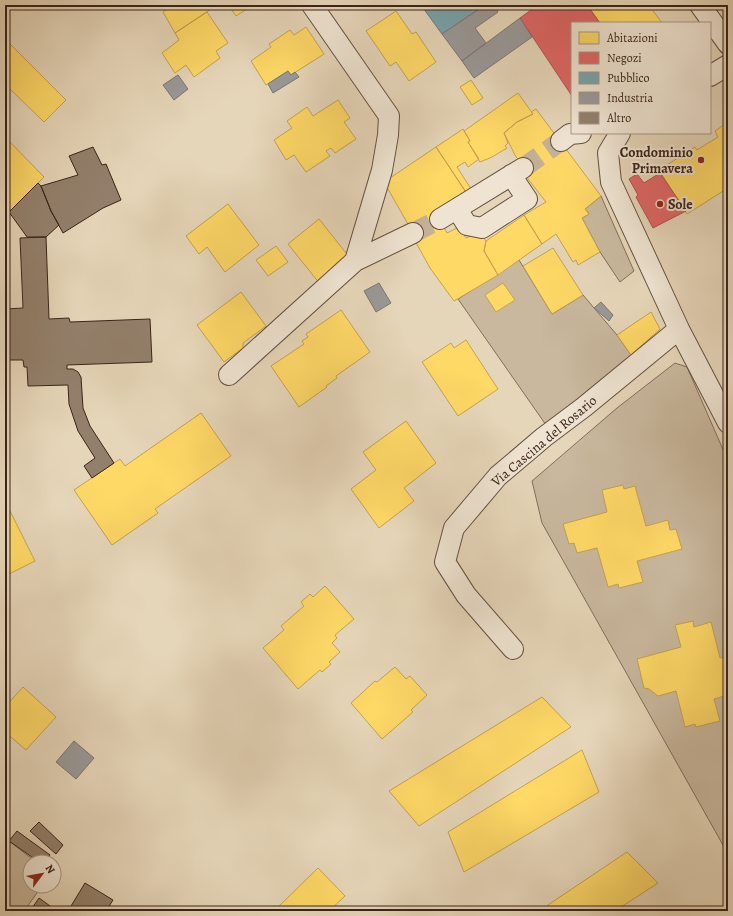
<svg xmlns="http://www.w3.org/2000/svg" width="733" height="916" font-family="Alegreya,serif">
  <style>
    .green { fill: #c9b89e; stroke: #826e5c }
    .homes { fill: #ffd966; stroke: #c4a24f }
    .shops { fill: #e06666; stroke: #ae524f }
    .public { fill: #76a5af; stroke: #647e82 }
    .industry { fill: #999; stroke: #7c7673 }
    .building { fill: #93806c; stroke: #3a2319 }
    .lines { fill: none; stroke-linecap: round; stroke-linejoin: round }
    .minor-tunnel { stroke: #c4b299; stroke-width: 20; stroke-dasharray: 20 10; stroke-linecap: butt }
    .minor-casing { stroke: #655041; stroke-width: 22 }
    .minor { stroke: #efe4d2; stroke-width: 20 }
    .poi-dot { fill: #8f2418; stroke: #efe4d2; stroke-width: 1.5 }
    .labels { text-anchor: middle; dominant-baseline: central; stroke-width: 4; stroke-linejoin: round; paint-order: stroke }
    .poi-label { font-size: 14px; font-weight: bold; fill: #3a2319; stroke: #efe4d2; text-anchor: end }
    .street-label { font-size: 14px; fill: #3a2319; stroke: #efe4d2 }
  </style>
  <rect width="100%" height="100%" fill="#e6d6b9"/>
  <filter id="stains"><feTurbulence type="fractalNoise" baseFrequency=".005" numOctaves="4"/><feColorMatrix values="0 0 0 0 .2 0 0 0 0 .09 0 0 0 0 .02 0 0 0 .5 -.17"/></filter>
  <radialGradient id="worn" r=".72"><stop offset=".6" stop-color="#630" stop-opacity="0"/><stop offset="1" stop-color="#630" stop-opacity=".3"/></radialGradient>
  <path class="green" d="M601 196 634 271 620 282 600 252 582 218 589 214 585 209Z
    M519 260 552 314 583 295 617 335 631 355 546 425 458 299Z
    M675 363 687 367 728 461V854L542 523 532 481 617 408Z
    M5 839 9 841 36 862H30V886H42L24 911H5Z"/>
  <path class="homes" d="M173 5H217L175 33 163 12Z
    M228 5H253L236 16Z
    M487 5H505L497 10 494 6 490 9Z
    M587 5H649L662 23H600Z
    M396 11 412 34 416 32 436 62 409 81 396 62 390 66 366 31Z
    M207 12 228 43 216 51 220 58 194 77 186 65 175 73 162 53 179 40 175 33Z
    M306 27 324 54 291 75 288 71 266 85 251 61 271 47 269 44 290 30 294 35Z
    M5 39 66 100 44 122 5 84Z
    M471 80 483 98 472 105 460 87Z
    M518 93 533 114 517 122 504 133 508 143 505 146 507 148 492 157 480 162 468 142 470 141 464 131Z
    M338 100 350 118 344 122 356 139 335 153 331 148 326 151 330 156 306 172 294 155 286 160 274 140 292 128 287 121 307 107 313 116Z
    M536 109 601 196 585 209 589 214 582 218 600 252 578 265 576 260 573 262 556 234 542 244 524 215 546 202 528 179 521 162 516 157 504 133 517 122 533 114 531 112Z
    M728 122V188L687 214 659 170 695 147 697 150 718 137 715 131Z
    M463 129 470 141 468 142 479 159 468 167 465 162 457 167 471 189 466 192 436 147Z
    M5 137 44 177 9 212 5 208Z
    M436 147 467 194 442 223 414 239 413 233 384 182Z
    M228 204 259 245 225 272 207 247 199 254 186 236Z
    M524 215 542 244 498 275 484 251 486 241Z
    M319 219 350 258 320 284 288 244Z
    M442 223 447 233 459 227 466 238 480 232 486 241 484 251 498 275 454 301 430 268 414 239Z
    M276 246 288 262 268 276 256 260Z
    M553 248 583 295 552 314 523 266Z
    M503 283 515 300 496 312 485 295Z
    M241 292 266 326 243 343V348L224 362 197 325Z
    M341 310 370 352 336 376 337 378 326 386 327 387 299 407 271 366 304 344 302 341 308 337 306 334Z
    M651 312 660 329 631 355 617 335Z
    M466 340 498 389 458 416 422 362 451 343 454 348Z
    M201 413 231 456 155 509 158 513 112 545 74 490 120 459 125 466Z
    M406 421 436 463 404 488 414 501 379 528 351 489 376 470 363 452Z
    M623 485 624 489 635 486 646 526 668 520 670 530 676 529 682 549 637 561 643 582 619 588 618 584 608 587 597 548 577 553 574 543 569 544 563 524 607 512 602 490Z
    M7 505 35 561 5 576V506Z
    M325 586 354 619 335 635 337 638 332 643 340 652 329 662 331 664 322 672 320 670 298 689 263 648 284 630 281 626 304 606 301 602 310 594 313 597Z
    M693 621 694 627 711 622 720 658 728 656V695L714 699 720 721 696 727 695 724 685 727 676 691 658 696 649 689 644 688 637 659 681 647 675 625Z
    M395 667 406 679 410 676 427 695 411 710 413 712 382 739 351 703 375 681 377 682Z
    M23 687 56 717 26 750 5 732V707Z
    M542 697 571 727 419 826 389 791Z
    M582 750 599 792 464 872 448 832Z
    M627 852 658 883 615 911H539Z
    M318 868 345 896 329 911H274Z"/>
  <path class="shops" d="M538 5H587L600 23H572V96L520 18Z
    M660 173 686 211 653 228 636 197 638 195 629 179 637 174 644 183Z"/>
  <path class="public" d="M421 5H485L442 34Z"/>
  <path class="industry" d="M485 5H487L490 9 494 6 498 12 475 28 486 43 462 61 442 34Z
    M520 18 532 37 474 78 462 61Z
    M288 71 291 75 295 72 299 77 273 93 268 84Z
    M178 75 188 89 174 100 163 85Z
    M379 283 391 303 376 312 364 291Z
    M601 302 613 315 609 321 594 308Z
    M74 741 94 758 76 779 56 762Z"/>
  <path class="building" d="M93 147 102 165 106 164 121 200 103 208 63 233 51 211 41 186 78 175 69 156Z
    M38 183 41 186 51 211 59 225 46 237H27L9 212Z
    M46 237 49 319 69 318 70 322 150 319 152 362 67 365V369H73L78 372 81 377 83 408 90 426 114 463 92 478 84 466 95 458 78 431 69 404 68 385 28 386 27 367H24L23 360H5V309L23 308 20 238Z
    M39 822 63 845 56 854 30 831Z
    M17 831 50 855 45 862H39L9 841Z
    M85 883 113 900 106 911H68Z
    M39 898 57 911H30Z"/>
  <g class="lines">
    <path class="minor-tunnel" d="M523 168 561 141
      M413 233 440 219"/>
    <defs>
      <path id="minor" d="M700 5 728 44
        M710 76 728 65
        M620 133 608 153 611 182 679 329 728 423
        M561 141 570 134 581 133
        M457 209 467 225 482 228 527 199 511 175
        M440 219 523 168
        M355 261 413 233
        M229 375 355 261 382 170 388 135 389 116 312 5
        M513 649 466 595 445 562 454 528 498 476 544 437 584 407 679 329"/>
    </defs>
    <use href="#minor" class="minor-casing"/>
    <use href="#minor" class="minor"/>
  </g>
  <g class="poi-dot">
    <circle cx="701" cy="160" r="4"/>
    <circle cx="660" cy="204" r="4"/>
  </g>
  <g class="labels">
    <g class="poi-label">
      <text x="693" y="152">Condominio<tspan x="693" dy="16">Primavera</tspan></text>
      <text x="668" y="204" text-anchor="start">Sole</text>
    </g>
    <g class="street-label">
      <text transform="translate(544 441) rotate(-40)">Via Cascina del Rosario</text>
    </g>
  </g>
  <rect width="733" height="916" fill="none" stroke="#e6d6b9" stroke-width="20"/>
  <rect x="6" y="6" width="721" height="904" fill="none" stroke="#3a2319" stroke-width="2"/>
  <rect x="10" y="10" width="713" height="896" fill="none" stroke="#3a2319"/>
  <rect x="571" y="22" width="140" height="112" fill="#efe4d2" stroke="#a79788"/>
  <rect x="579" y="32" width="20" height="12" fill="#ffd966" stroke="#a79788"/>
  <text x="607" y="42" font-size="12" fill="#3a2319">Abitazioni</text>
  <rect x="579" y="52" width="20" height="12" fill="#e06666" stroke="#a79788"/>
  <text x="607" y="62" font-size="12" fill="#3a2319">Negozi</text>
  <rect x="579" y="72" width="20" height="12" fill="#76a5af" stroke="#a79788"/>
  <text x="607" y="82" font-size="12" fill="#3a2319">Pubblico</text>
  <rect x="579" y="92" width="20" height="12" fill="#999999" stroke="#a79788"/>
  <text x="607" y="102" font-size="12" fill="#3a2319">Industria</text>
  <rect x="579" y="112" width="20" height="12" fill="#93806c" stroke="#a79788"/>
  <text x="607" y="122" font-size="12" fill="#3a2319">Altro</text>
  <g transform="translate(42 874) rotate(58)"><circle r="19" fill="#efe4d2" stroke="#a79788"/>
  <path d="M0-3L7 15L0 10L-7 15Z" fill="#8f2418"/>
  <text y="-6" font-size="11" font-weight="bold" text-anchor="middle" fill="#3a2319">N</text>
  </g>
  <rect width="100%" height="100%" filter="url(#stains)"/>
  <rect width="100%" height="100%" fill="url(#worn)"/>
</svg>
